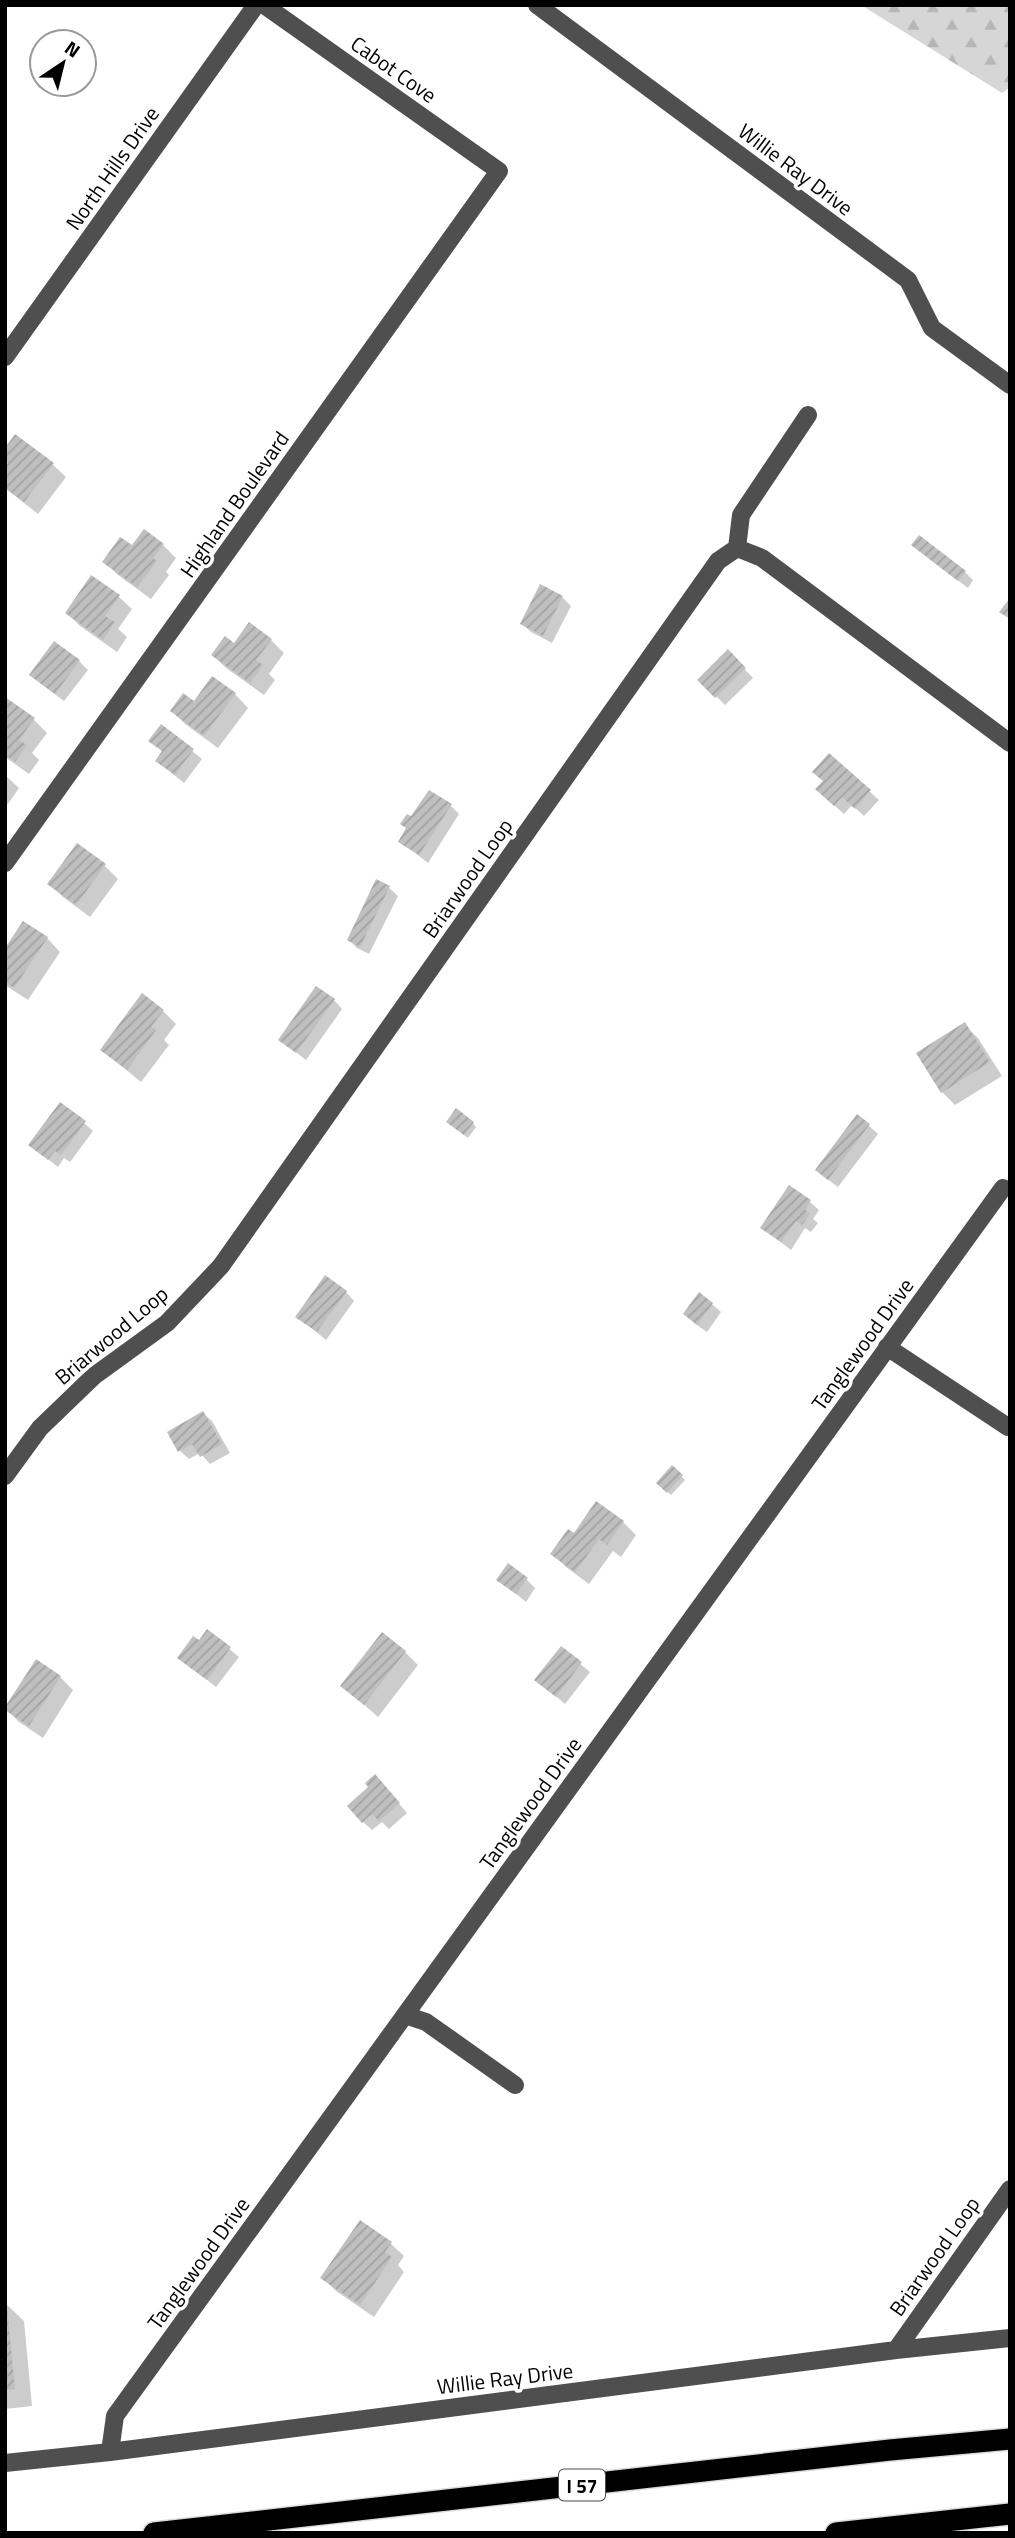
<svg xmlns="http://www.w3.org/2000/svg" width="1015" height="2538" font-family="'Titillium Web',sans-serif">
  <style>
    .forest { fill: url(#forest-firs) }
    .shadow { fill: #0003 }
    .building { fill: url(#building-hatch) }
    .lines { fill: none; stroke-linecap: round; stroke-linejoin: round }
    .highway-casing { stroke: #dbdbdb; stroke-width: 24 }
    .minor { stroke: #4f4f4f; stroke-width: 18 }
    .highway { stroke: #000; stroke-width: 21 }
    .labels { text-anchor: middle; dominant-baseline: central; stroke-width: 7; stroke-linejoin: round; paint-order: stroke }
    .shield { fill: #fff; stroke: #4c4c4c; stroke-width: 2 }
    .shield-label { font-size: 19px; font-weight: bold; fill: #000 }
    .street-label { font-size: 21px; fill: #000; stroke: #fff }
  </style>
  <defs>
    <pattern id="forest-firs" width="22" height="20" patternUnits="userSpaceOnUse" patternTransform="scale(1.75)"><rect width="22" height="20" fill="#d6d6d6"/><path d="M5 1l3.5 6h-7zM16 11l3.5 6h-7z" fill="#b6b6b6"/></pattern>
    <pattern id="building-hatch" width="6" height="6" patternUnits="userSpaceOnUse" patternTransform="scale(1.75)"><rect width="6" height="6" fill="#bfbfbf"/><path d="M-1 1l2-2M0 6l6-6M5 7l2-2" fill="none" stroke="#a2a2a2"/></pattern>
  </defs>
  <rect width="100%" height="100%" fill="#fff"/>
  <path class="forest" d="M861 5H1010V87L1002 93Z"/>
  <path class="shadow" d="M5 461 52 464 66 477 38 514 5 488 9 465Z
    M163 545 176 558 166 572 169 575 151 599 118 575 104 561 132 548Z
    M922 553 965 572 973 580 968 588Z
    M118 596 132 609 118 629 127 637 117 652 80 626 67 613Z
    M562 597 571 606 552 643 531 632 522 624Z
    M271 640 284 653 269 674 275 680 264 695 226 668 213 655 235 645Z
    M728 652 753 678 725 705 700 680Z
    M79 661 88 670 64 701 40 683Z
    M235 694 248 708 218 748 185 724 172 711 194 703Z
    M5 699 34 720 47 733 32 753 39 760 29 774 5 757Z
    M161 726 202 759 184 783 157 761 163 752 151 741Z
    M829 755 879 800 864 816 852 805 844 814 826 798 824 781Z
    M5 775 19 788 8 804 5 802Z
    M451 806 459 814 428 863 400 841 412 819Z
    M105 866 118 879 90 917 63 897 49 884Z
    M389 888 398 896 369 954 357 948 349 940Z
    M47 938 60 952 28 1000 5 985V951Z
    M334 1000 342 1009 306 1060 280 1040Z
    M163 1011 176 1024 164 1040 169 1045 141 1082 102 1050Z
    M964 1025 978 1038 1002 1076 955 1105 942 1092Z
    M858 1116 878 1134 838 1187 826 1178Z
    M84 1123 93 1131 70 1162 64 1158 58 1167 30 1145Z
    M473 1123 476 1127 468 1138 452 1126Z
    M810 1202 819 1210 813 1219 818 1223 811 1232 805 1228 791 1250 762 1228Z
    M346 1292 354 1301 326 1340 298 1317Z
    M712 1304 721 1312 707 1332 694 1323Z
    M203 1413 212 1421 230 1453 210 1464 200 1453 189 1459 180 1451Z
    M672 1468 685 1480 671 1495 658 1483Z
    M623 1522 636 1535 621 1557 613 1551 589 1584 566 1567 553 1554 574 1535Z
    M498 1579 527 1580 535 1588 526 1602Z
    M208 1631 239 1657 216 1687 179 1658 199 1642Z
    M561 1648 590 1672 565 1704 537 1680Z
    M405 1652 418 1665 378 1717 343 1686Z
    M60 1677 73 1690 43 1738 19 1722 6 1709Z
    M383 1785 407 1813 389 1829 382 1822 372 1830 363 1822Z
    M390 2243 404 2256 398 2265 404 2272 374 2317 336 2291 323 2278Z
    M5 2303 24 2321 32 2406 5 2409Z"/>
  <path class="building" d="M15 434 54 463 24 502 5 488V467L8 463 5 462V448Z
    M144 529 164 544 153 558 157 561 137 587 102 562 120 537 132 545Z
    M919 535 966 571 958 581 911 545Z
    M91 575 120 595 105 616 115 622 103 640 65 613Z
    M540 584 563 596 543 636 520 624Z
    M1010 598V619L999 612Z
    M249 622 272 639 256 660 263 665 250 683 211 655 225 636 234 643Z
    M54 641 80 660 55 694 29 675Z
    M728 649 746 668 715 698 697 680Z
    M212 676 236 693 204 736 170 711 183 693 194 701Z
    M5 697 35 718 19 740 27 745 15 762 5 755Z
    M161 724 194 749 175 775 155 761 162 751 148 741Z
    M829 753 871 790 855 809 842 797 834 806 815 789 823 781 812 772Z
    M429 790 452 804 419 855 398 842 406 828 400 824 407 814 411 816Z
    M77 843 106 864 76 905 47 884Z
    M376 879 390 886 360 947 347 940Z
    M23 921 48 937 14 988 5 982V948Z
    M316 986 335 999 296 1053 278 1040Z
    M142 993 164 1010 151 1027 156 1030 127 1070 100 1050Z
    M965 1022 990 1062 941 1093 916 1053Z
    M60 1102 86 1121 61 1155 55 1151 48 1160 28 1145Z
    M456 1108 474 1122 464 1135 446 1122Z
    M857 1114 870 1124 828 1180 815 1170Z
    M789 1185 811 1200 805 1210 810 1213 802 1225 796 1221 781 1242 760 1228Z
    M325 1275 347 1291 317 1332 295 1317Z
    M699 1292 713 1303 697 1325 683 1314Z
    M203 1411 222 1444 200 1457 192 1444 178 1452 167 1432Z
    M672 1465 683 1475 667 1493 656 1483Z
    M596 1501 624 1521 607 1545 599 1539 575 1572 550 1554 568 1529 574 1533Z
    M508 1563 528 1578 516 1594 496 1580Z
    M207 1629 231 1647 207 1680 177 1658 193 1636 199 1640Z
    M382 1632 406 1651 364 1705 340 1686Z
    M561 1646 582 1662 556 1697 534 1680Z
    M36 1659 61 1676 29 1726 5 1710V1707Z
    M375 1774 400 1803 379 1821 372 1814 362 1823 347 1806 368 1787 365 1783Z
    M360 2220 392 2242 385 2252 392 2257 360 2305 320 2278Z
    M7 2307 15 2389 5 2390V2308Z"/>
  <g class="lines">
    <defs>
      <path id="highway" d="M154 2533 890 2450 1010 2439
        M836 2533 1010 2514"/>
    </defs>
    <use href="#highway" class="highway-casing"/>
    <path class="minor" d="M537 5 908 280 932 328 1010 385
      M5 357 256 5
      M737 548 741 515 808 415
      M5 863 499 171 264 5
      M887 1347 1008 1427
      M5 1476 40 1428 94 1376 167 1323 221 1266 718 561 737 548 762 558 1010 743
      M405 2015 426 2022 515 2085
      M896 2350 1010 2189
      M110 2452 115 2416 1003 1188
      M5 2463 110 2452 896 2350 1010 2338"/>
    <use href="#highway" class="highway"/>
  </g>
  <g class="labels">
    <rect class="shield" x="559" y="2469.5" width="46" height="31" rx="5"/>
    <g class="shield-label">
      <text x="582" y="2485">I 57</text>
    </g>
    <g class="street-label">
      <text transform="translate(394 69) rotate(35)">Cabot Cove</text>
      <text transform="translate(112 168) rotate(-55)">North Hills Drive</text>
      <text transform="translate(796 169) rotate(37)">Willie Ray Drive</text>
      <text transform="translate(234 504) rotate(-55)">Highland Boulevard</text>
      <text transform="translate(467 878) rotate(-55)">Briarwood Loop</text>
      <text transform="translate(111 1335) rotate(-40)">Briarwood Loop</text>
      <text transform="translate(862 1344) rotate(-54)">Tanglewood Drive</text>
      <text transform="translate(530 1803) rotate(-54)">Tanglewood Drive</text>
      <text transform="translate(934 2256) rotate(-55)">Briarwood Loop</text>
      <text transform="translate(198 2263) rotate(-54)">Tanglewood Drive</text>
      <text transform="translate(505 2378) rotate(-7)">Willie Ray Drive</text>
    </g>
  </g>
  <rect width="1015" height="2538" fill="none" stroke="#000000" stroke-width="14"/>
  <g transform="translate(63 63) rotate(35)"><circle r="33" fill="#ffffff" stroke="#999999" stroke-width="2"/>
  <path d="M0-5L12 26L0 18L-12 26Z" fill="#000000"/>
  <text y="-10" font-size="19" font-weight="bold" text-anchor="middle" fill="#000000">N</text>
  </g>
</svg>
